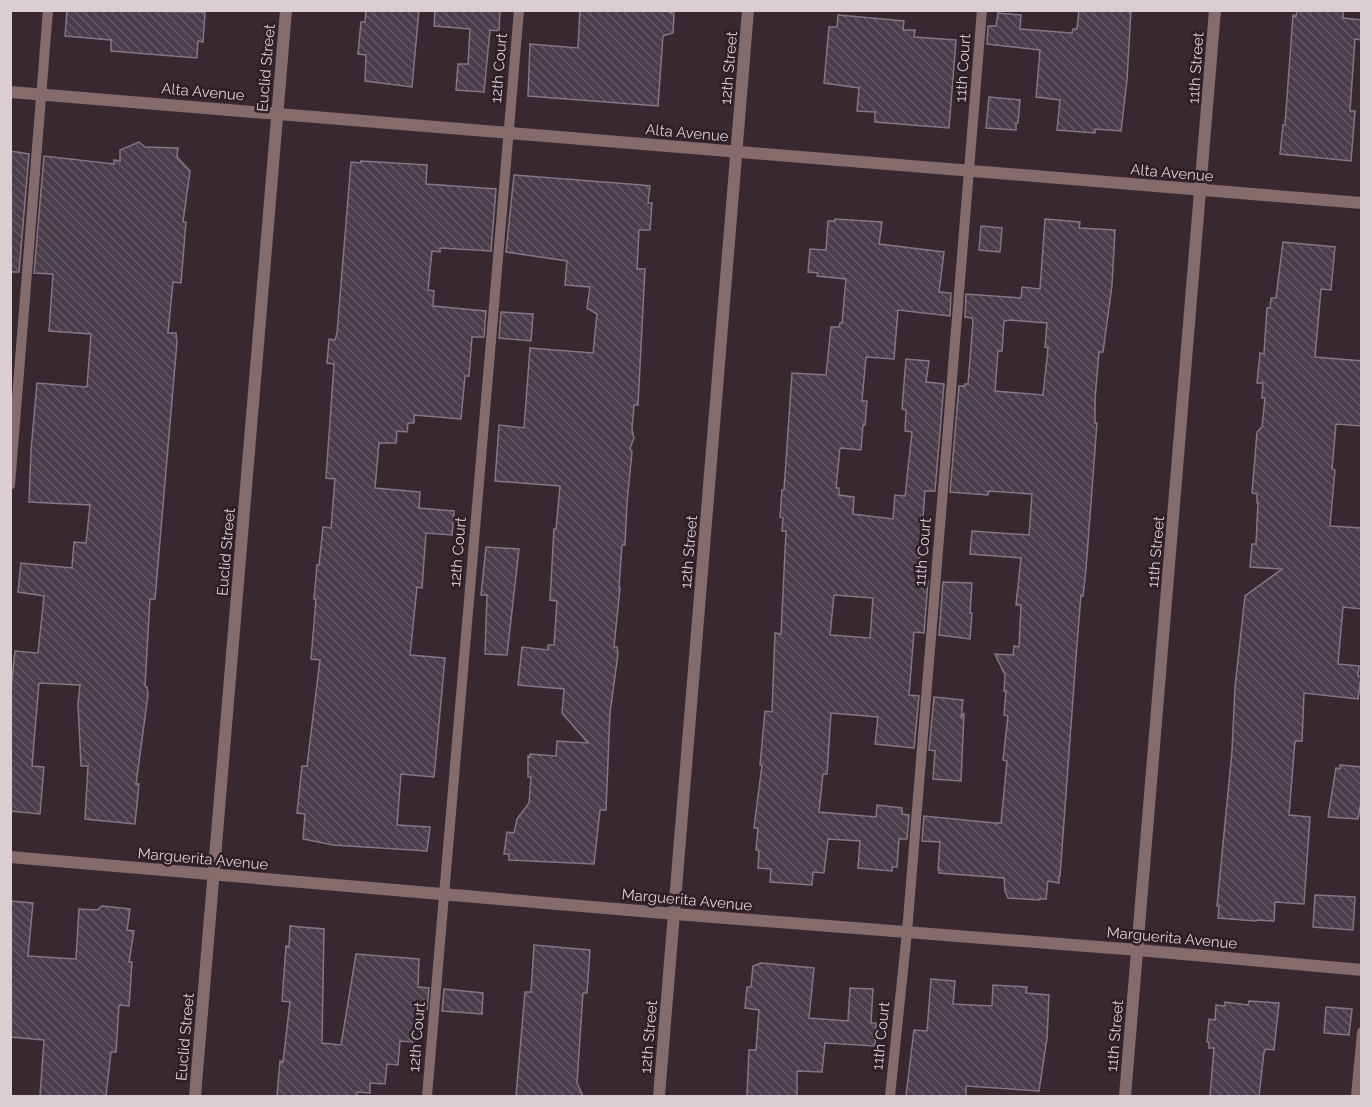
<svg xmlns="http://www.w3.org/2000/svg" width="1372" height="1107" font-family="Raleway,sans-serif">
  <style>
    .building { fill: url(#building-back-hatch); stroke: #847584; stroke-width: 1.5; fill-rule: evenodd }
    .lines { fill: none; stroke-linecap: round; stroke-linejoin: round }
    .lane { stroke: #856b6c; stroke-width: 10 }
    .street { stroke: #856b6c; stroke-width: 12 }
    .labels { text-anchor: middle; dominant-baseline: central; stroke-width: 5; stroke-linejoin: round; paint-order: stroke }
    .street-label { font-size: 15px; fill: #daced3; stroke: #2f1e26 }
  </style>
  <defs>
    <pattern id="building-back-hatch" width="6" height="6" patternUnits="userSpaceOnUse" patternTransform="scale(1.5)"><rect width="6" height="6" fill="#4a3d4b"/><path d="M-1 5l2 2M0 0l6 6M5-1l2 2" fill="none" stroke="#645864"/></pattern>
  </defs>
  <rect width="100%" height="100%" fill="#392830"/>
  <path class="building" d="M67 10 205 12 203 42 198 41 197 58 111 51V40L65 36Z
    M366 10H419L412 87 365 81 366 55 358 54 361 22H365Z
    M435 10H500L499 31 490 30 484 92 456 90 458 64H468L470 29 434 26Z
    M580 10H669V12L674 13 673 33 663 36 658 106 528 96 530 44 578 48Z
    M1079 10H1131L1127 80 1121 131 1095 129V133L1057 130 1060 100 1036 97 1040 50 987 44 988 26H996L998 13 1021 15 1020 29 1072 33 1073 29H1077Z
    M1297 10H1343V18L1362 20V40L1355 39 1350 111H1355L1351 161 1280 154 1283 125H1285L1293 15 1296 16Z
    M838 15 904 21 903 30H915L914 37 956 40 949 128 875 122V112L857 111 859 88 824 83 829 27H837Z
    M989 97 1020 100 1018 123H1016V130L986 128Z
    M139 142 145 147 178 148 177 157 190 171 183 222H186L181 283 173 282 168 333H176L177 342 155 599H150L145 686 147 687 148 695 136 784H139L135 824 85 819 88 766H81L78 704 80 685 39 683 32 766 44 767 40 814 10 811V698L15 651 38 653 44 596 18 592 21 563 72 568 74 542 86 543 90 505 29 502 31 450 37 383 87 387 91 334 49 331 53 274 34 273 44 156 114 164V160L120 161V150Z
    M10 151 29 154 19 272H10Z
    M361 161 427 165 426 184 496 189 491 251 440 248V252L432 251 428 290 434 291 433 306 486 311 484 337H472L469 376H465L461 419 414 415V423H408L407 432 397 431 396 443H379L375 488 420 492 419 508 454 511 452 535 426 533 422 588 417 587 410 655 445 658 434 777 401 774 397 825 430 827 427 851 333 845 303 839 305 814 297 813 302 766H307L320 660 311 659 316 599H314L317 565H319L323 527 331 528 335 479 326 478 334 364 327 363 329 339 335 340 337 333 351 162 361 163Z
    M514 175 642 185 650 186 648 203H652L650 230H639L637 269H645L638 405H634L632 430 634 438 630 448 632 452 627 503 625 545H622L619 588H620L614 647H617L618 654 610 713 606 810H600L594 864 509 860V854H504L507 832 514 833 517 819 529 803 531 777H528V756L530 757V754L556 756 557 741 588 743 562 713 564 689 518 685 522 647 548 650V645H554L557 601 550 600 554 529H556L560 486 495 481 499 425 524 428 530 348 593 353 597 314 587 308 590 287 565 285 567 261 506 252Z
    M835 219 882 222 879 244 944 252 939 292 951 293 950 316 898 310 894 359 866 357 862 401H867L865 425H863L861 450 840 448 836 488H839V495L854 497 853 514 893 519 895 495 905 496 912 432 905 431 906 410 902 409 906 359 929 361 926 382 944 384 935 491H925L918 580 928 581 924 633 914 632 909 695 919 696 914 748 875 744 878 717 831 713 827 774H823L819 812 876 817 877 805 902 808V814L909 815 907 839H899L897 867H892V871L858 868 860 841 828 839 824 873 813 872 812 885 770 882 771 869 758 868 759 851 756 850 758 828H754L762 765H760L765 711 772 712 775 633 781 634 786 531H782L783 518 780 517 782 490H784L792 373 826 375 831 327H839L840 323H842L846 279 817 276 818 273 808 272 810 249 826 250 828 221H835ZM834 595 873 598 870 638 830 635Z
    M1045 219 1080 222 1079 228 1115 230 1112 285 1103 352H1099L1095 399V423H1097L1086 569 1083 596 1081 595 1076 657 1060 876H1059V883L1048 881 1046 899H1039V900L1008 898 1005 891 1004 878 939 873 940 870H938L940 842 922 841 924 816 995 823 996 824V823H1001L1007 761 1003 760 1008 716 1004 715 1006 691H1004L1005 675 995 654 1013 655 1014 646 1019 647 1021 605H1016L1021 558 970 554 972 531 1029 535 1032 494 989 491 988 495 950 492 959 386H965V384H968L973 321 972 318 965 317 966 294 1021 298 1022 287 1040 289ZM1009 320 1047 323 1045 347 1048 348 1043 395 995 391 998 351H1002L1004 321Z
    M981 226 1002 228 1000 252 979 250Z
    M1283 242 1335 247 1331 290 1321 289 1315 357 1362 361V426L1336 424 1332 469 1335 470 1330 526 1362 528V609L1343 607 1338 664 1359 666 1358 676 1361 677 1358 699 1304 693 1302 741H1295L1289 815 1310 817 1304 904 1275 902 1274 921 1257 920 1256 921 1218 918 1219 906H1217L1232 751 1235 687 1245 596 1282 569 1250 567 1252 544H1256L1258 503H1257V494L1252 493 1255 457 1257 432 1262 427 1265 398H1262L1263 383H1257L1260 353 1264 354 1267 308H1270L1271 298H1276Z
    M501 312 533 314 531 341 499 338Z
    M486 547 519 549 507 655 485 654 487 595H481Z
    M943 582 972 583 970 613H972L970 639 939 635Z
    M934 697 963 700 961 718 964 713 961 781 933 779 935 751 929 750Z
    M1340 765 1362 767V795L1358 819 1328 817 1336 768 1340 769Z
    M1315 895 1355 897 1353 930 1313 927Z
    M10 901 33 903 28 956 76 959 79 909 97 910 102 906 130 909 127 930 134 931 129 962H132L129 1006 119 1005 116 1052H111L106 1096H40L44 1040 10 1037Z
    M290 926 324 929 322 1043 341 1045 356 954 419 959 418 987 429 988 427 1010 417 1009 413 1042 400 1041 398 1065 387 1064 385 1084 370 1083V1093L357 1092V1096H277L280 1061 283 1062 290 1002 282 1001 286 946 289 947Z
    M534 945 590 950 587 993H583L577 1083 583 1096H516L525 992H531Z
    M761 963 814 968 809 1018 848 1021 850 988 873 989 871 1023H876L875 1046 825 1043 822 1072 797 1071V1096H747L749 1050H756L759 1010 745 1008 747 987H751L753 966Z
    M931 979 955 981 953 1004 992 1006 993 985 1027 987 1026 993 1049 995 1047 1038 1039 1091 966 1086V1096H906L914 1030 927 1031Z
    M444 989 483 993 482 1014 442 1011Z
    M1249 1001 1279 1003 1274 1050 1266 1049 1264 1052 1259 1096H1210L1214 1048H1209V1042H1207L1209 1019 1215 1020 1216 1005 1225 1006V1002L1248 1005Z
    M1326 1007 1352 1009 1349 1035 1324 1033Z"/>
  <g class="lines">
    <path class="lane" d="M10 485 48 10
      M427 1096 519 10
      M890 1096 907 932 982 10
      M1356 1096 1362 1032"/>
    <path class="street" d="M10 92 1362 203
      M10 857 675 914 1138 950 1362 970
      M195 1096 286 10
      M659 1096 748 10
      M1125 1096 1215 10"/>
  </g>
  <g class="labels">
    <g class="street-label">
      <text transform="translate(266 68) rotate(-85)">Euclid Street</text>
      <text transform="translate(499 68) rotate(-85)">12th Court</text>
      <text transform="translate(729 68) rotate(-85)">12th Street</text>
      <text transform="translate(963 68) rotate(-86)">11th Court</text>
      <text transform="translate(1196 68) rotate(-86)">11th Street</text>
      <text transform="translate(203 92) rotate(5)">Alta Avenue</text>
      <text transform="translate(687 133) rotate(5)">Alta Avenue</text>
      <text transform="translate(1172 173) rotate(5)">Alta Avenue</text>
      <text transform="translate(226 552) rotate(-85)">Euclid Street</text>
      <text transform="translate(458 552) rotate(-85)">12th Court</text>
      <text transform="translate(689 552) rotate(-85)">12th Street</text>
      <text transform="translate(923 552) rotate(-85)">11th Court</text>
      <text transform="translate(1156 552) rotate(-85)">11th Street</text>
      <text transform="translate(203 859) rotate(5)">Marguerita Avenue</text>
      <text transform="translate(687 900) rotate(5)">Marguerita Avenue</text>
      <text transform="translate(1172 938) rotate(5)">Marguerita Avenue</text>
      <text transform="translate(881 1036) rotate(-84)">11th Court</text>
      <text transform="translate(1115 1036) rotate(-85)">11th Street</text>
      <text transform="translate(185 1037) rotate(-85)">Euclid Street</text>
      <text transform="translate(417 1037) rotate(-85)">12th Court</text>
      <text transform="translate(649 1037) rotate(-85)">12th Street</text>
    </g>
  </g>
  <rect width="1372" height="1107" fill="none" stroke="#daced3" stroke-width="24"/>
</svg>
